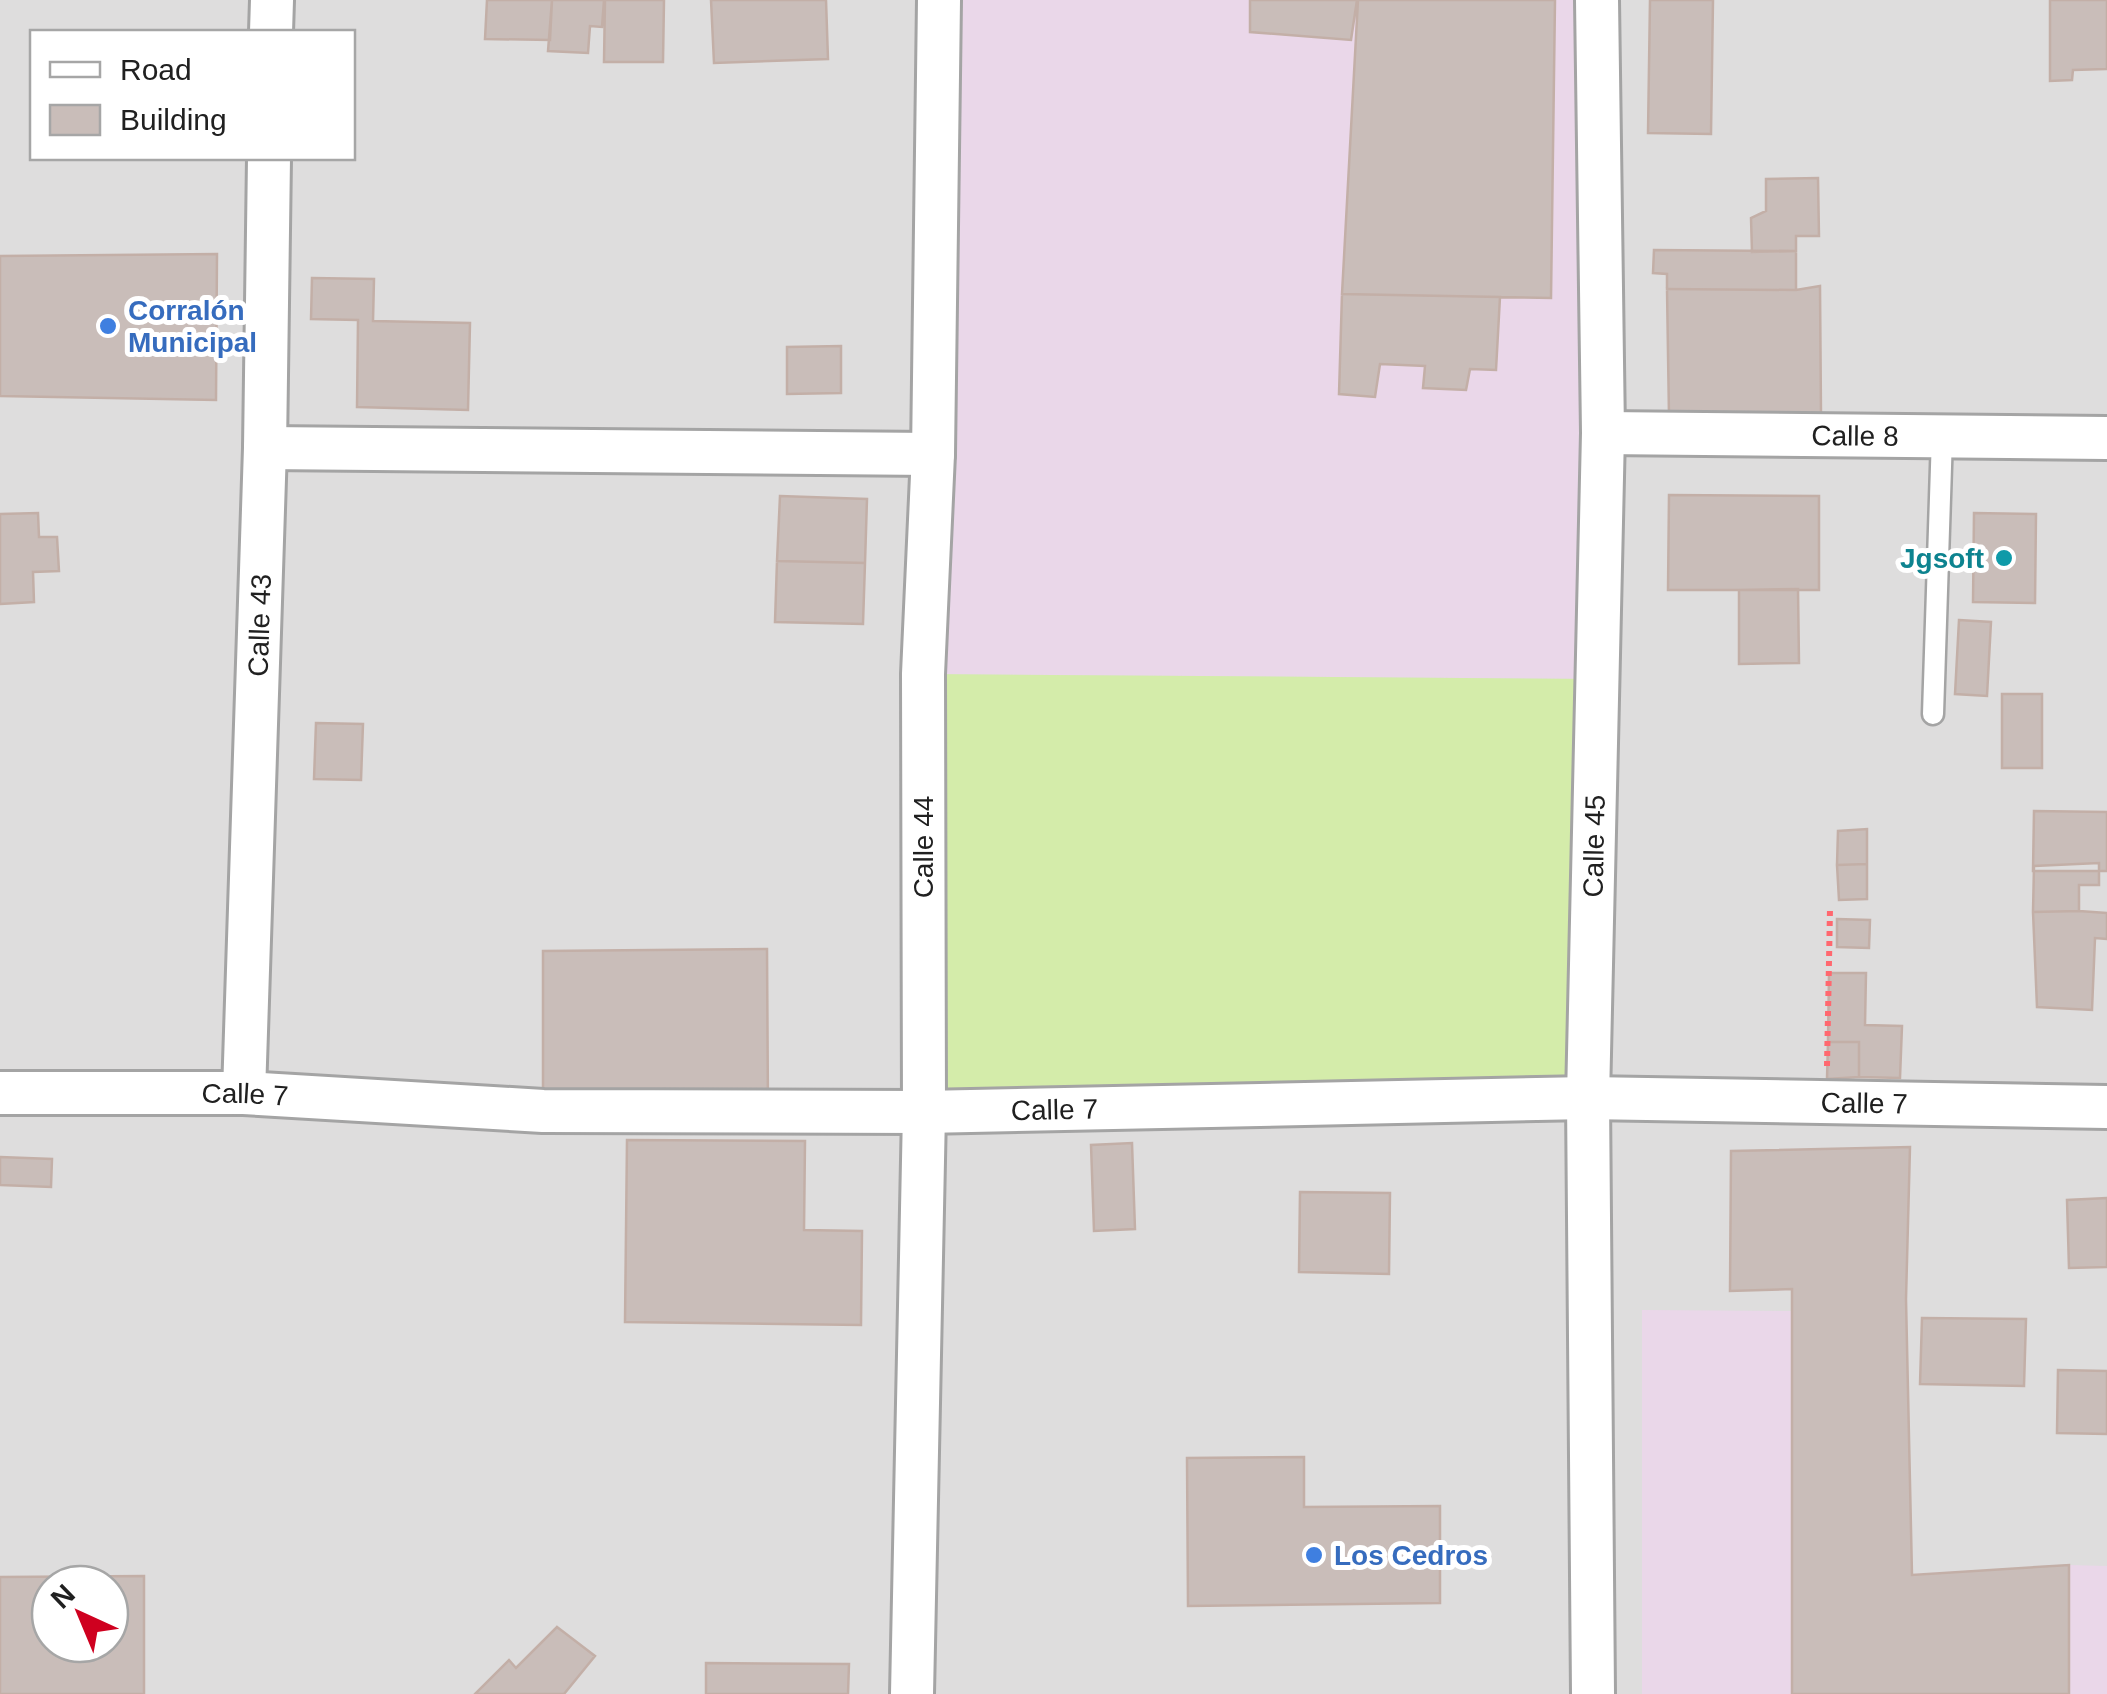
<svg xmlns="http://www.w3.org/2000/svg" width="2107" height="1694" font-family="Arial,sans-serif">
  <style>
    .residential { fill: #dedddd; fill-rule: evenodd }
    .industrial { fill: #ead7e9 }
    .grass { fill: #d4ecaa }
    .building { fill: #c9bdb9; stroke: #c3afa7; stroke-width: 2.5; fill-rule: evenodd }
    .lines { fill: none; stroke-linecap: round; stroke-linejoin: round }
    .lane-casing { stroke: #a4a4a4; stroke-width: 25 }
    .street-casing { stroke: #a4a4a4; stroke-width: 48 }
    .path { stroke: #ff686f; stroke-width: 6; stroke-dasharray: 5 5; stroke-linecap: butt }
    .lane { stroke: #fff; stroke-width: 20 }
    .street { stroke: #fff; stroke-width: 42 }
    .shop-dot { fill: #3f7fe0; stroke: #fff; stroke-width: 4 }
    .culture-dot { fill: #0f9aa8; stroke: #fff; stroke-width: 4 }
    .labels { text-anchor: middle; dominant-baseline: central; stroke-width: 10; stroke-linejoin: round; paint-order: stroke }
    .shop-label { font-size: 28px; font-weight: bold; fill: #366cbe; stroke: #fff; text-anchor: start }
    .street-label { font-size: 28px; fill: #202020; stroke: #fff }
    .culture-label { font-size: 28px; font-weight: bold; fill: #0d838f; stroke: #fff; text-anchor: end }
  </style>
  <rect width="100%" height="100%" fill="#f1ebe6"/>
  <path class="residential" d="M0 0H2107V1694H0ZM32 32H352V158H32ZM50 1584H110V1644H50Z"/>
  <path class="industrial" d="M937 0H1597V679L923 674Z
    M1731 1151 1906 1299 1912 1574 2069 1565 2107 1566V1694H1642V1310L1794 1311 1791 1290 1730 1291Z"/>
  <path class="grass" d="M923 674 1597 679 1588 1098 924 1112Z"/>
  <path class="building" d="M487 0H552L550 40 485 39Z
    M552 0H604L602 27 590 26 588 53 548 51Z
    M605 0H664L663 62H604Z
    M711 0H826L828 59 714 63Z
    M1250 0H1357L1351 40 1250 32Z
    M1358 0H1555L1551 298 1342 294Z
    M1650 0H1713L1711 134 1648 133Z
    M2050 0H2107V69L2073 70 2072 80 2050 81Z
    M1818 178 1819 236H1796V251L1752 252 1751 218 1766 211V179Z
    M1654 250 1796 251V290L1667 289V274L1653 273Z
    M217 254 216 400 0 396V256Z
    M312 278 374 279 373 321 470 323 468 410 357 407 358 320 311 319Z
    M1820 286 1821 414 1669 416 1667 289 1796 290Z
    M1342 294 1500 297 1496 370 1470 369 1466 390 1423 388 1425 366 1380 364 1375 397 1339 394Z
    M841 346V393L787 394V347Z
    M1669 495 1819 496V590H1668Z
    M780 496 867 499 865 563 777 561Z
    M38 513 39 537H57L59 571 33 572 34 602 0 604V514Z
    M1974 513 2036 514 2035 603 1973 602Z
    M777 561 865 563 863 624 775 622Z
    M1798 589 1799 663 1739 664V590Z
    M1959 620 1991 622 1987 696 1955 694Z
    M2002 694H2042V768H2002Z
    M316 723 363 724 361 780 314 779Z
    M2034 811 2107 812V871H2033Z
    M1867 829V864L1837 865 1838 831Z
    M2099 863V885H2079V911L2033 912 2034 866Z
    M1867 864V899L1839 900 1837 865Z
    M2079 911 2107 913V939L2095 938 2092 1010 2037 1007 2033 912Z
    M1837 919 1870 920 1869 948 1837 947Z
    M767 949 768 1110 543 1111V951Z
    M1829 973H1866L1865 1025 1902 1026 1900 1078 1859 1077V1042H1828Z
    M1828 1042H1859V1077L1827 1079Z
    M627 1140 805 1141 804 1230 862 1231 861 1325 625 1322Z
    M1132 1143 1135 1229 1094 1231 1091 1145Z
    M1910 1147 1906 1299 1912 1575 2069 1565V1694H1792V1289L1730 1291 1731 1151Z
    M0 1157 52 1159 51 1187 0 1185Z
    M1300 1192 1390 1193 1389 1274 1299 1272Z
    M2107 1198V1267L2069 1268 2067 1200Z
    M1922 1318 2026 1319 2024 1386 1920 1384Z
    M2058 1370 2107 1371V1434L2057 1433Z
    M1304 1457V1507L1440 1506V1603L1188 1606 1187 1458Z
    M144 1576V1694H0V1577ZM50 1584H110V1644H50Z
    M557 1627 595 1656 564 1694H475L509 1660 516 1668Z
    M706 1663 849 1664 848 1694H706Z"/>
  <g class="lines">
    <defs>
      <path id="lane" d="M1933 714 1942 436"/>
      <g id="street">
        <path d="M271 32 272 0"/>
        <path id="s1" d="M1603 433 2107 438"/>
        <path d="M265 448 933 454"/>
        <path id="s2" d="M0 1093H244L543 1111 924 1112 1588 1098 2107 1107"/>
        <path id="s3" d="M244 1093 265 448 269 158"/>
        <path d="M912 1694 924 1112 923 674 933 454 939 0"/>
        <path id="s4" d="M1593 1694 1588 1098 1603 433 1597 0"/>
      </g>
    </defs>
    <use href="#lane" class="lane-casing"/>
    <use href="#street" class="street-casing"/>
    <path class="path" d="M1827 1066 1830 909"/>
    <use href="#lane" class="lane"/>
    <use href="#street" class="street"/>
  </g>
  <g class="shop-dot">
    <circle cx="108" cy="326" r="10"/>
    <circle cx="1314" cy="1555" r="10"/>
  </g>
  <circle class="culture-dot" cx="2004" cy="558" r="10"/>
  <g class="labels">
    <g class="shop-label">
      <text x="128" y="310">Corralón<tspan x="128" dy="32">Municipal</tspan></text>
      <text x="1334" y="1555">Los Cedros</text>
    </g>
    <g class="street-label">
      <text stroke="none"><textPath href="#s1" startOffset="252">Calle 8</textPath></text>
      <text stroke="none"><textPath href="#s3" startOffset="468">Calle 43</textPath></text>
      <text transform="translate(923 847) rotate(-90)">Calle 44</text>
      <text stroke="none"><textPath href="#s4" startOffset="848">Calle 45</textPath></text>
      <text stroke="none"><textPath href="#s2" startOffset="245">Calle 7</textPath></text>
      <text stroke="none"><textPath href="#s2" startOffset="1865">Calle 7</textPath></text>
      <text stroke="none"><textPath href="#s2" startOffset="1055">Calle 7</textPath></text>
    </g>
    <g class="culture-label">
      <text x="1984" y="558">Jgsoft</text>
    </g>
  </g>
  <rect x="30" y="30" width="325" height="130" fill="#ffffff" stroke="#a6a6a6" stroke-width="2.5"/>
  <rect x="50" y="62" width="50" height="15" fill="#ffffff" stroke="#a6a6a6" stroke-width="2.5"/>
  <text x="120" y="80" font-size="30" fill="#202020">Road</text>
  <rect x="50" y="105" width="50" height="30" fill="#c9bdb9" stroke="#a6a6a6" stroke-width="2.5"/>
  <text x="120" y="130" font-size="30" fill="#202020">Building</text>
  <g transform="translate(80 1614) rotate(316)"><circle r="48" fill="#ffffff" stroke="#a6a6a6" stroke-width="2.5"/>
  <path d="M0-8L18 38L0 25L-18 38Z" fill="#cf001f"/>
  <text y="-15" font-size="28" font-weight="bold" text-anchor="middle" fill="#202020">N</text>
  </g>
</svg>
